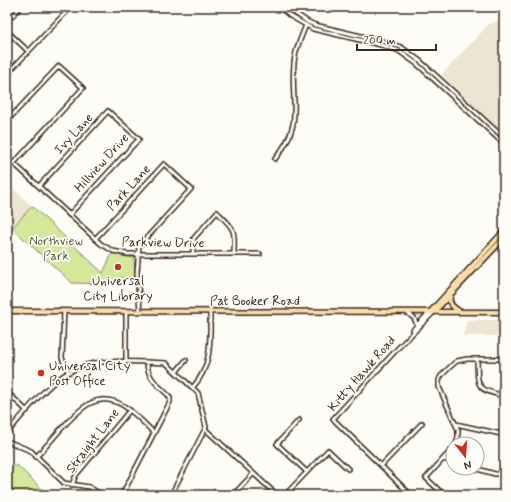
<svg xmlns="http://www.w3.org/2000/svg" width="511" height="502" font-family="Mynerve,sans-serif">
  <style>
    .built { fill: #ede5d3 }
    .green { fill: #d4e79b; stroke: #88885c }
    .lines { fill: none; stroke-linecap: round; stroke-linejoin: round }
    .minor-casing { stroke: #3b2a1e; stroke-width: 6 }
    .major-casing { stroke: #3b2a1e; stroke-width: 7 }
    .minor { stroke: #fdfcf7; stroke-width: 3 }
    .major { stroke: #f9deab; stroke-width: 4 }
    .poi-dot { fill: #c8321e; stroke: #fdfcf7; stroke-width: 1.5 }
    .labels { text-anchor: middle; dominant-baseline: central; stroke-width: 3.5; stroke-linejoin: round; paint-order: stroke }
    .street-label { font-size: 13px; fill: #3b2a1e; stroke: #fdfcf7 }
    .park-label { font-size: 13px; fill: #61593d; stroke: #fdfcf7 }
    .poi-label { font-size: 13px; fill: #3b2a1e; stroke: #fdfcf7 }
  </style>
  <rect width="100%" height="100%" fill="#fdfcf7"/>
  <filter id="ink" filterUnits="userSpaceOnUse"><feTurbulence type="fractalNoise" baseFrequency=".025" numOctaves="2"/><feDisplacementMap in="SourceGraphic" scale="8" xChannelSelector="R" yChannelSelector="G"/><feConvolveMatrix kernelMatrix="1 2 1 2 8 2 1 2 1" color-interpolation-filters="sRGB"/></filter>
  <g filter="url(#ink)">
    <path class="built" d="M504 19V135L441 75 489 24Z
      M7 183 32 206 12 228 7 223Z
      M467 320H504V336H463Z"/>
    <path class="green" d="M32 206 103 273 112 253 121 256 134 258 135 277 122 278 114 284 72 283 12 228Z
      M17 465 48 495H7V472Z"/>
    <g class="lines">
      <defs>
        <path id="minor" d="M280 7 290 16 313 29 381 45 399 51 417 64 504 144
          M286 7 308 22 315 25 382 41 401 47 420 61 504 138
          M7 21 21 7
          M7 31 28 51
          M7 74 71 7
          M7 121 59 66 83 88 14 163
          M7 157 101 244 113 251 127 254H260
          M275 159C305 123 290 104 294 63 295 49 301 38 306 25
          M39 186 108 111 139 139 69 215
          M95 239 164 164 191 189 139 246 137 273 140 311
          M193 254V243L194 238 217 212C235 230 235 228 234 254
          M64 311 62 358 68 372
          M406 312 414 318 417 325
          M413 330 417 325 431 311
          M477 359C478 387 475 389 504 396
          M126 362V311
          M176 372 186 360
          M193 387C213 365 210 339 210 311
          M7 392 27 411
          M299 420 277 444 307 472
          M456 424 501 434
          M7 433C31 406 57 368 95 363 117 360 143 362 166 363L198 393 206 427 205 429 277 495
          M7 441 31 451 64 483 89 487 102 495
          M456 444 458 437V430L439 387V380L441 376 451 366 457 361 467 359H504
          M36 457C45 448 53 438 61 429 79 410 96 389 124 406 135 413 145 424 154 433
          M443 459 453 462
          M381 466 422 423
          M474 468 495 474H504
          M72 485 76 475 130 410
          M215 492 218 495
          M122 495 170 402V398L168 395C158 385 147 378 147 362
          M171 495 205 429
          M233 495 253 474
          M285 495 328 450 348 469
          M411 495 333 419 399 347 435 311
          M444 495 426 478 453 448"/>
        <path id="major" d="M450 297C448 304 454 308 459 311
          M7 311 504 312
          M431 311 504 231
          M435 311 504 238"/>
      </defs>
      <use href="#minor" class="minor-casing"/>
      <use href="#major" class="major-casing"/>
      <use href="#minor" class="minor"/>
      <use href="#major" class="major"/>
    </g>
  </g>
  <g class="poi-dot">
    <circle cx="118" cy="267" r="4"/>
    <circle cx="41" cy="373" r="4"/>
  </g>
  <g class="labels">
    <g class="street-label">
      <text transform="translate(74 134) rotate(-47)">Ivy Lane</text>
      <text transform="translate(102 163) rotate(-48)">Hillview Drive</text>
      <text transform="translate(129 188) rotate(-47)">Park Lane</text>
      <text transform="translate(163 243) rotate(1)">Parkview Drive</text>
      <text x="255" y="301">Pat Booker Road</text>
      <text transform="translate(362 374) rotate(-49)">Kitty Hawk Road</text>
      <text transform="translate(93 441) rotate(-52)">Straight Lane</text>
    </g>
    <g class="park-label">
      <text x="56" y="241">Northview<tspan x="56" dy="15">Park</tspan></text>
    </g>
    <g class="poi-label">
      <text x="118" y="281">Universal<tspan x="118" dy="15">City Library</tspan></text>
      <text x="49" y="366" text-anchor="start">Universal City<tspan x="49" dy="15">Post Office</tspan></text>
    </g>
  </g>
  <rect width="511" height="502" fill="none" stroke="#fdfcf7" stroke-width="24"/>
  <rect x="12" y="12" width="487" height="478" fill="none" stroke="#3b2a1e" stroke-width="1.5" filter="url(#ink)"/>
  <g transform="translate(465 456) rotate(163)"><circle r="19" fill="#fdfcf7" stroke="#afa8a0"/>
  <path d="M0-3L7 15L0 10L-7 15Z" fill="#c8321e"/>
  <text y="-6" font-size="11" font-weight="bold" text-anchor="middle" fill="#3b2a1e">N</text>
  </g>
  <path d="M357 44v6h79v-6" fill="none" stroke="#3b2a1e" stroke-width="2"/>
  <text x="363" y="44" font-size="12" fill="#3b2a1e" stroke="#fdfcf7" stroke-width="3" paint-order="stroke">200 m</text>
</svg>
